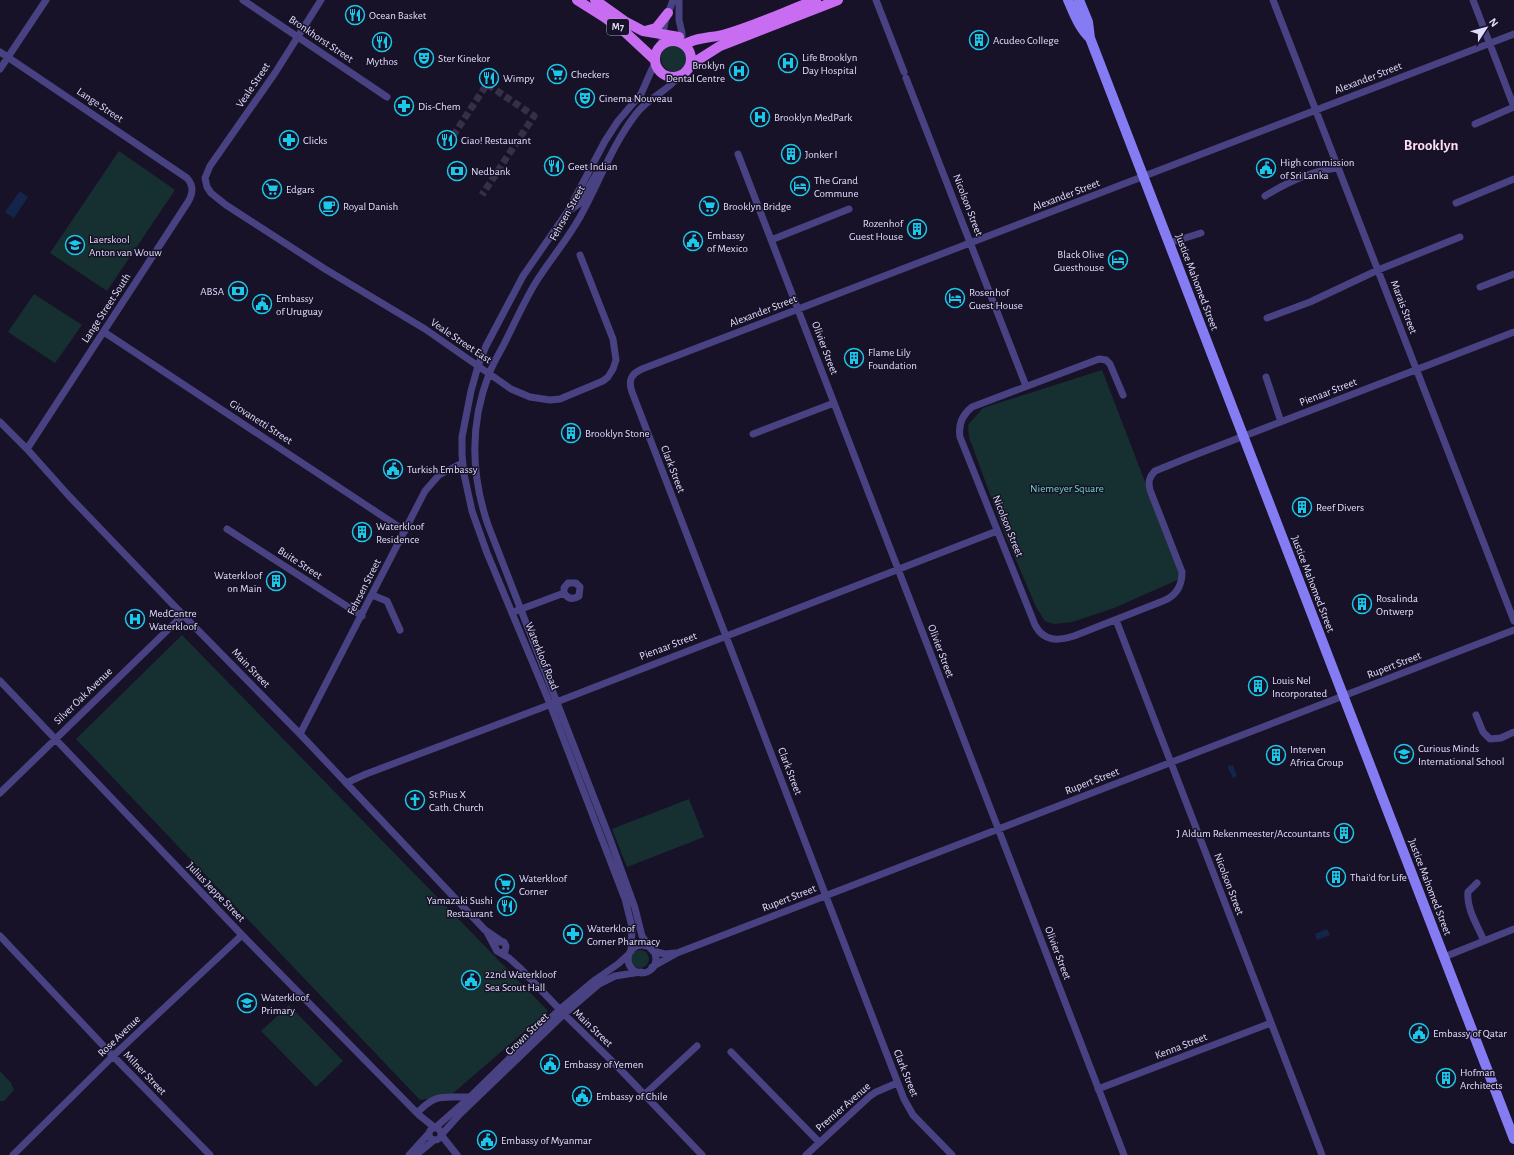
<svg xmlns="http://www.w3.org/2000/svg" width="1514" height="1155" font-family="'Alegreya Sans',sans-serif">
  <style>
    .green { fill: #163031 }
    .water { fill: #14254a }
    .lines { fill: none; stroke-linecap: round; stroke-linejoin: round }
    .street-tunnel { stroke: #353047; stroke-width: 7; stroke-dasharray: 7 3.5; stroke-linecap: butt }
    .street { stroke: #484282; stroke-width: 7 }
    .secondary { stroke: #857cf3; stroke-width: 10 }
    .primary { stroke: #c86df2; stroke-width: 10 }
    .labels { text-anchor: middle; dominant-baseline: central; stroke-width: 3; stroke-linejoin: round; paint-order: stroke }
    .shield { fill: #171227; stroke: #a49fbc; stroke-width: 1 }
    .shield-label { font-size: 10px; font-weight: bold; fill: #e1dcfc }
    .poi-label { font-size: 11px; fill: #e1dcfc; stroke: #171227; text-anchor: start }
    .street-label { font-size: 11px; fill: #e1dcfc; stroke: #171227 }
    .park-label { font-size: 11px; fill: #6dd6c2; stroke: #171227 }
    .district-label { font-size: 15px; font-weight: bold; fill: #fcdeef; stroke: #171227 }
  </style>
  <rect width="100%" height="100%" fill="#171227"/>
  <path class="green" d="M661 58a14 14 0 1 1 28 0a14 14 0 1 1-28 0Z
    M119 151 175 190 107 291 50 253Z
    M34 294 82 325 55 363 8 332Z
    M1102 370 1182 578 1114 608 1072 622 1054 624 1045 621 1036 607 1002 527 969 437 968 425 983 408Z
    M182 635 548 1011 451 1095 420 1100 76 739Z
    M689 799 704 837 627 867 612 829Z
    M631 959a9 9 0 1 1 18 0a9 9 0 1 1-18 0Z
    M289 1005 343 1061 316 1087 261 1031Z
    M0 1071 11 1083 14 1090 4 1101H0Z"/>
  <path class="water" d="M20 191 28 197 14 218 5 212Z
    M1233 765 1237 776 1233 778 1228 768V766Z
    M1327 929 1330 935 1317 940 1315 934Z"/>
  <g class="lines">
    <path class="street-tunnel" d="M453 136 487 84 534 116 482 195"/>
    <path class="street" d="M243 0 387 97
      M321 0 275 73 210 166 205 178 207 187 211 193 226 205 325 269 425 329 511 389 530 397 550 400 560 399 603 381 608 377 613 369 616 360 613 339 580 255
      M679 0V20L682 33V43
      M876 0 904 72
      M1273 0 1514 621
      M1473 0 1514 107
      M661 45 665 22 673 0
      M0 52 187 178C194 186 193 193 188 202L27 449
      M0 69 46 0
      M906 78 1026 386
      M1475 124 1514 107
      M738 154 1124 1155
      M1265 196C1286 183 1314 170 1338 168
      M1456 203 1514 179
      M569 211 579 204 597 173
      M771 240 849 209
      M1169 243 1201 233
      M1480 287 1514 274
      M1267 318 1310 302 1378 270 1460 237
      M104 332 405 531
      M1266 377 1281 422
      M1123 395 1110 364 1106 360 1099 359 972 407C962 415 958 424 960 437L1035 625C1044 642 1058 641 1074 636L1163 601C1176 596 1182 586 1182 572L1150 490C1148 482 1149 477 1155 471L1187 458 1514 332
      M0 422 27 449 69 496 183 615 300 734 485 930 501 941
      M753 434 834 403
      M227 529 362 616
      M372 595 387 601 400 630
      M516 611 564 593C568 599 573 600 579 596L580 587 576 583H568L564 588V593
      M1116 620 1322 1155
      M0 681 242 935 419 1115 434 1127
      M1476 715 1483 732 1490 739 1501 738 1514 732
      M300 734 425 491 439 475 462 463
      M346 783 366 774 541 708 997 531
      M0 793 183 615
      M1477 883 1468 892C1466 909 1478 926 1484 941
      M487 932 497 951 509 958 520 968 564 1014 616 1065 702 1155
      M0 936 113 1056 210 1155
      M498 942H504L506 946 505 951 501 953
      M628 959a14 14 0 1 1 28 0a14 14 0 1 1-28 0Z
      M651 949 642 936 635 908 610 839 488 525C471 475 470 423 489 374 494 361 502 349 508 336 517 318 525 300 536 282 550 260 567 240 580 217 599 183 612 145 636 114 648 98 668 91 679 76
      M631 951 632 927 625 899 550 704 487 553 472 511 464 474 462 455V437L471 391 478 366 486 346 523 276 568 211 605 141 618 121 641 94 652 69 656 63
      M653 951 665 954 675 953
      M1444 957 1514 929
      M652 967 677 953 1514 630
      M731 1052 819 1142
      M1098 1089 1271 1023
      M644 1095 697 1046
      M417 1113C437 1092 443 1098 470 1097L471 1098
      M436 1127 470 1097 559 1010 595 980 618 964 629 954
      M429 1134a6 6 0 1 1 12 0a6 6 0 1 1-12 0Z
      M442 1134 460 1114 564 1014 599 984 615 976 641 972
      M442 1136 457 1155
      M13 1155 113 1056 242 935
      M409 1155 429 1133
      M416 1155 434 1140
      M806 1155 870 1096 876 1092 897 1083
      M952 1155 913 1115 904 1099 632 392C628 380 631 374 642 369L1514 34"/>
    <path class="secondary" d="M1068 0C1074 13 1079 28 1090 38
      M1079 0 1088 22 1090 38 1514 1139"/>
    <path class="primary" d="M577 0 604 17 626 33 655 60
      M595 0 626 22 643 31 679 37
      M645 31 656 28 668 13
      M655 59a18 18 0 1 1 36 0a18 18 0 1 1-36 0Z
      M684 45C695 37 713 38 726 34 757 25 786 11 816 0
      M690 65 720 46 838 0"/>
  </g>
  <defs>
    <symbol id="restaurant-ring" viewBox="-11 -11 22 22"><circle r="9.5" fill="#171227" stroke="#1ac9ea" stroke-width="1.5"/><path d="M-5-6h1v4h1v-4h1v4h1v-4h1v5L-1.5 .5V6h-2V.5L-5-1ZM5-6V6H3V1.5H1.5Q1.5-4 5-6Z" fill="#1ac9ea"/></symbol>
    <symbol id="building-ring" viewBox="-11 -11 22 22"><circle r="9.5" fill="#171227" stroke="#1ac9ea" stroke-width="1.5"/><path d="M-4-6H4V6H1V3H-1V6H-4ZM-2.5-4.3h1.7v1.8h-1.7ZM.8-4.3h1.7v1.8H.8ZM-2.5-1h1.7V.8h-1.7ZM.8-1h1.7V.8H.8Z" fill="#1ac9ea"/></symbol>
    <symbol id="theatre-ring" viewBox="-11 -11 22 22"><circle r="9.5" fill="#171227" stroke="#1ac9ea" stroke-width="1.5"/><path d="M-5-5.5Q0-4 5-5.5V0Q5 5 0 6Q-5 5-5 0ZM-3.3-2.5H-1v1.5H-3.3ZM1-2.5H3.3v1.5H1ZM-2.8 1Q0 5.5 2.8 1Z" fill="#1ac9ea"/></symbol>
    <symbol id="hospital-ring" viewBox="-11 -11 22 22"><circle r="9.5" fill="#171227" stroke="#1ac9ea" stroke-width="1.5"/><path d="M-5-5h3v3.5h4V-5h3V5h-3V1.5h-4V5h-3Z" fill="#1ac9ea"/></symbol>
    <symbol id="supermarket-ring" viewBox="-11 -11 22 22"><circle r="9.5" fill="#171227" stroke="#1ac9ea" stroke-width="1.5"/><path d="M-6-5.5h2.5l.6 2H6L4.5 2H-2.5L-4.4-4H-6ZM-1.5 3.2a1.3 1.3 0 1 0 .1 0ZM3 3.2a1.3 1.3 0 1 0 .1 0Z" fill="#1ac9ea"/></symbol>
    <symbol id="pharmacy-ring" viewBox="-11 -11 22 22"><circle r="9.5" fill="#171227" stroke="#1ac9ea" stroke-width="1.5"/><path d="M-2-6h4v4h4v4h-4v4h-4v-4h-4v-4h4Z" fill="#1ac9ea"/></symbol>
    <symbol id="civic-ring" viewBox="-11 -11 22 22"><circle r="9.5" fill="#171227" stroke="#1ac9ea" stroke-width="1.5"/><path d="M-.6-6.5H3V-4.5H.6V-3L4-1V1h2V6H-6V1h2V-1L-.6-3ZM-1.2 2.5V6h2.4V2.5Z" fill="#1ac9ea"/></symbol>
    <symbol id="bank-ring" viewBox="-11 -11 22 22"><circle r="9.5" fill="#171227" stroke="#1ac9ea" stroke-width="1.5"/><path d="M-6-4H6V4H-6ZM0-2.3a2.3 2.3 0 1 0 0 4.6a2.3 2.3 0 1 0 0-4.6Z" fill="#1ac9ea"/></symbol>
    <symbol id="hotel-ring" viewBox="-11 -11 22 22"><circle r="9.5" fill="#171227" stroke="#1ac9ea" stroke-width="1.5"/><path d="M-6-4.5h1.5V1H6V5H4.5V3h-9V5H-6ZM-4 0a1.8 1.8 0 1 1 3.6 0ZM.5 0V-2.5h3Q6-2.5 6 0Z" fill="#1ac9ea"/></symbol>
    <symbol id="cafe-ring" viewBox="-11 -11 22 22"><circle r="9.5" fill="#171227" stroke="#1ac9ea" stroke-width="1.5"/><path d="M-5.5-4.5H6V0H3Q3 3.5 0 3.5H-2.5Q-5.5 3.5-5.5 0ZM3-3.2v2h1.7v-2ZM-6 4.5H4V6H-6Z" fill="#1ac9ea"/></symbol>
    <symbol id="school-ring" viewBox="-11 -11 22 22"><circle r="9.5" fill="#171227" stroke="#1ac9ea" stroke-width="1.5"/><path d="M0-5L7-2L0 1L-7-2ZM-4 1L0 2.5L4 1V4Q0 6-4 4Z" fill="#1ac9ea"/></symbol>
    <symbol id="church-ring" viewBox="-11 -11 22 22"><circle r="9.5" fill="#171227" stroke="#1ac9ea" stroke-width="1.5"/><path d="M-1.2-6h2.4v3.5h3.3v2.4h-3.3V6h-2.4V-.1h-3.3v-2.4h3.3Z" fill="#1ac9ea"/></symbol>
  </defs>
  <g fill-rule="evenodd">
    <use href="#restaurant-ring" x="344" y="4" width="22" height="22"/>
    <use href="#building-ring" x="968" y="29" width="22" height="22"/>
    <use href="#restaurant-ring" x="371" y="31" width="22" height="22"/>
    <use href="#theatre-ring" x="413" y="47" width="22" height="22"/>
    <use href="#hospital-ring" x="777" y="52" width="22" height="22"/>
    <use href="#hospital-ring" x="728" y="60" width="22" height="22"/>
    <use href="#supermarket-ring" x="546" y="63" width="22" height="22"/>
    <use href="#restaurant-ring" x="478" y="67" width="22" height="22"/>
    <use href="#theatre-ring" x="574" y="87" width="22" height="22"/>
    <use href="#pharmacy-ring" x="393" y="95" width="22" height="22"/>
    <use href="#hospital-ring" x="749" y="106" width="22" height="22"/>
    <use href="#pharmacy-ring" x="278" y="129" width="22" height="22"/>
    <use href="#restaurant-ring" x="436" y="129" width="22" height="22"/>
    <use href="#building-ring" x="780" y="143" width="22" height="22"/>
    <use href="#restaurant-ring" x="543" y="155" width="22" height="22"/>
    <use href="#civic-ring" x="1255" y="157" width="22" height="22"/>
    <use href="#bank-ring" x="446" y="160" width="22" height="22"/>
    <use href="#hotel-ring" x="789" y="175" width="22" height="22"/>
    <use href="#supermarket-ring" x="261" y="178" width="22" height="22"/>
    <use href="#cafe-ring" x="318" y="195" width="22" height="22"/>
    <use href="#supermarket-ring" x="698" y="195" width="22" height="22"/>
    <use href="#building-ring" x="906" y="218" width="22" height="22"/>
    <use href="#civic-ring" x="682" y="230" width="22" height="22"/>
    <use href="#school-ring" x="64" y="234" width="22" height="22"/>
    <use href="#hotel-ring" x="1107" y="249" width="22" height="22"/>
    <use href="#bank-ring" x="227" y="280" width="22" height="22"/>
    <use href="#hotel-ring" x="944" y="287" width="22" height="22"/>
    <use href="#civic-ring" x="251" y="293" width="22" height="22"/>
    <use href="#building-ring" x="843" y="347" width="22" height="22"/>
    <use href="#building-ring" x="560" y="422" width="22" height="22"/>
    <use href="#civic-ring" x="382" y="458" width="22" height="22"/>
    <use href="#building-ring" x="1291" y="496" width="22" height="22"/>
    <use href="#building-ring" x="351" y="521" width="22" height="22"/>
    <use href="#building-ring" x="265" y="570" width="22" height="22"/>
    <use href="#building-ring" x="1351" y="593" width="22" height="22"/>
    <use href="#hospital-ring" x="124" y="608" width="22" height="22"/>
    <use href="#building-ring" x="1247" y="675" width="22" height="22"/>
    <use href="#school-ring" x="1393" y="743" width="22" height="22"/>
    <use href="#building-ring" x="1265" y="744" width="22" height="22"/>
    <use href="#church-ring" x="404" y="789" width="22" height="22"/>
    <use href="#building-ring" x="1333" y="822" width="22" height="22"/>
    <use href="#building-ring" x="1325" y="866" width="22" height="22"/>
    <use href="#supermarket-ring" x="494" y="873" width="22" height="22"/>
    <use href="#restaurant-ring" x="496" y="895" width="22" height="22"/>
    <use href="#pharmacy-ring" x="562" y="923" width="22" height="22"/>
    <use href="#civic-ring" x="460" y="969" width="22" height="22"/>
    <use href="#school-ring" x="236" y="992" width="22" height="22"/>
    <use href="#civic-ring" x="1408" y="1022" width="22" height="22"/>
    <use href="#civic-ring" x="539" y="1053" width="22" height="22"/>
    <use href="#building-ring" x="1435" y="1067" width="22" height="22"/>
    <use href="#civic-ring" x="571" y="1085" width="22" height="22"/>
    <use href="#civic-ring" x="476" y="1129" width="22" height="22"/>
  </g>
  <g class="labels">
    <rect class="shield" x="607" y="19" width="22" height="16" rx="3"/>
    <g class="shield-label">
      <text x="618" y="27">M7</text>
    </g>
    <g class="poi-label">
      <text x="369" y="15">Ocean Basket</text>
      <text x="993" y="40">Acudeo College</text>
      <text x="802" y="57">Life Brooklyn<tspan x="802" dy="13">Day Hospital</tspan></text>
      <text x="438" y="58">Ster Kinekor</text>
      <text x="382" y="61" text-anchor="middle">Mythos</text>
      <text x="725" y="65" text-anchor="end">Broklyn<tspan x="725" dy="13">Dental Centre</tspan></text>
      <text x="571" y="74">Checkers</text>
      <text x="503" y="78">Wimpy</text>
      <text x="599" y="98">Cinema Nouveau</text>
      <text x="418" y="106">Dis-Chem</text>
      <text x="774" y="117">Brooklyn MedPark</text>
      <text x="303" y="140">Clicks</text>
      <text x="461" y="140">Ciao! Restaurant</text>
      <text x="805" y="154">Jonker I</text>
      <text x="1280" y="162">High commission<tspan x="1280" dy="13">of Sri Lanka</tspan></text>
      <text x="568" y="166">Geet Indian</text>
      <text x="471" y="171">Nedbank</text>
      <text x="814" y="180">The Grand<tspan x="814" dy="13">Commune</tspan></text>
      <text x="286" y="189">Edgars</text>
      <text x="343" y="206">Royal Danish</text>
      <text x="723" y="206">Brooklyn Bridge</text>
      <text x="903" y="223" text-anchor="end">Rozenhof<tspan x="903" dy="13">Guest House</tspan></text>
      <text x="707" y="235">Embassy<tspan x="707" dy="13">of Mexico</tspan></text>
      <text x="89" y="239">Laerskool<tspan x="89" dy="13">Anton van Wouw</tspan></text>
      <text x="1104" y="254" text-anchor="end">Black Olive<tspan x="1104" dy="13">Guesthouse</tspan></text>
      <text x="224" y="291" text-anchor="end">ABSA</text>
      <text x="969" y="292">Rosenhof<tspan x="969" dy="13">Guest House</tspan></text>
      <text x="276" y="298">Embassy<tspan x="276" dy="13">of Uruguay</tspan></text>
      <text x="868" y="352">Flame Lily<tspan x="868" dy="13">Foundation</tspan></text>
      <text x="585" y="433">Brooklyn Stone</text>
      <text x="407" y="469">Turkish Embassy</text>
      <text x="1316" y="507">Reef Divers</text>
      <text x="376" y="526">Waterkloof<tspan x="376" dy="13">Residence</tspan></text>
      <text x="262" y="575" text-anchor="end">Waterkloof<tspan x="262" dy="13">on Main</tspan></text>
      <text x="1376" y="598">Rosalinda<tspan x="1376" dy="13">Ontwerp</tspan></text>
      <text x="149" y="613">MedCentre<tspan x="149" dy="13">Waterkloof</tspan></text>
      <text x="1272" y="680">Louis Nel<tspan x="1272" dy="13">Incorporated</tspan></text>
      <text x="1418" y="748">Curious Minds<tspan x="1418" dy="13">International School</tspan></text>
      <text x="1290" y="749">Interven<tspan x="1290" dy="13">Africa Group</tspan></text>
      <text x="429" y="794">St Pius X<tspan x="429" dy="13">Cath. Church</tspan></text>
      <text x="1330" y="833" text-anchor="end">J Aldum Rekenmeester/Accountants</text>
      <text x="1350" y="877">Thai'd for Life</text>
      <text x="519" y="878">Waterkloof<tspan x="519" dy="13">Corner</tspan></text>
      <text x="493" y="900" text-anchor="end">Yamazaki Sushi<tspan x="493" dy="13">Restaurant</tspan></text>
      <text x="587" y="928">Waterkloof<tspan x="587" dy="13">Corner Pharmacy</tspan></text>
      <text x="485" y="974">22nd Waterkloof<tspan x="485" dy="13">Sea Scout Hall</tspan></text>
      <text x="261" y="997">Waterkloof<tspan x="261" dy="13">Primary</tspan></text>
      <text x="1433" y="1033">Embassy of Qatar</text>
      <text x="564" y="1064">Embassy of Yemen</text>
      <text x="1460" y="1072">Hofman<tspan x="1460" dy="13">Architects</tspan></text>
      <text x="596" y="1096">Embassy of Chile</text>
      <text x="501" y="1140">Embassy of Myanmar</text>
    </g>
    <g class="street-label">
      <text transform="translate(321 39) rotate(34)">Bronkhorst Street</text>
      <text transform="translate(1368 78) rotate(-21)">Alexander Street</text>
      <text transform="translate(253 85) rotate(-56)">Veale Street</text>
      <text transform="translate(100 105) rotate(34)">Lange Street</text>
      <text transform="translate(1066 195) rotate(-21)">Alexander Street</text>
      <text transform="translate(968 205) rotate(69)">Nicolson Street</text>
      <text transform="translate(567 213) rotate(-61)">Fehrsen Street</text>
      <text transform="translate(1197 282) rotate(69)">Justice Mahomed Street</text>
      <text transform="translate(1404 307) rotate(69)">Marais Street</text>
      <text transform="translate(106 308) rotate(-57)">Lange Street South</text>
      <text transform="translate(763 311) rotate(-21)">Alexander Street</text>
      <text transform="translate(461 341) rotate(34)">Veale Street East</text>
      <text transform="translate(825 348) rotate(69)">Olivier Street</text>
      <text transform="translate(1328 392) rotate(-21)">Pienaar Street</text>
      <text transform="translate(261 422) rotate(33)">Giovanetti Street</text>
      <text transform="translate(673 469) rotate(69)">Clark Street</text>
      <text transform="translate(1008 526) rotate(68)">Nicolson Street</text>
      <text transform="translate(300 563) rotate(33)">Buite Street</text>
      <text transform="translate(1313 584) rotate(69)">Justice Mahomed Street</text>
      <text transform="translate(364 587) rotate(-63)">Fehrsen Street</text>
      <text transform="translate(668 646) rotate(-21)">Pienaar Street</text>
      <text transform="translate(941 651) rotate(69)">Olivier Street</text>
      <text transform="translate(542 656) rotate(68)">Waterkloof Road</text>
      <text transform="translate(1394 665) rotate(-21)">Rupert Street</text>
      <text transform="translate(251 668) rotate(46)">Main Street</text>
      <text transform="translate(83 696) rotate(-44)">Silver Oak Avenue</text>
      <text transform="translate(790 771) rotate(69)">Clark Street</text>
      <text transform="translate(1092 781) rotate(-21)">Rupert Street</text>
      <text transform="translate(1229 884) rotate(69)">Nicolson Street</text>
      <text transform="translate(1430 887) rotate(69)">Justice Mahomed Street</text>
      <text transform="translate(216 892) rotate(46)">Julius Jeppe Street</text>
      <text transform="translate(789 898) rotate(-21)">Rupert Street</text>
      <text transform="translate(1058 953) rotate(69)">Olivier Street</text>
      <text transform="translate(593 1028) rotate(44)">Main Street</text>
      <text transform="translate(527 1034) rotate(-44)">Crown Street</text>
      <text transform="translate(119 1036) rotate(-44)">Rose Avenue</text>
      <text transform="translate(1181 1046) rotate(-21)">Kenna Street</text>
      <text transform="translate(145 1073) rotate(46)">Milner Street</text>
      <text transform="translate(906 1073) rotate(68)">Clark Street</text>
      <text transform="translate(843 1107) rotate(-41)">Premier Avenue</text>
    </g>
    <g class="park-label">
      <text x="1067" y="488">Niemeyer Square</text>
    </g>
    <g class="district-label">
      <text x="1431" y="145">Brooklyn</text>
    </g>
  </g>
  <g transform="translate(1486 28) rotate(54)" stroke="#171227" stroke-width="3" paint-order="stroke">
  <path d="M0-3L7 15L0 10L-7 15Z" fill="#e1dcfc"/>
  <text y="-6" font-size="11" font-weight="bold" text-anchor="middle" fill="#e1dcfc">N</text>
  </g>
</svg>
